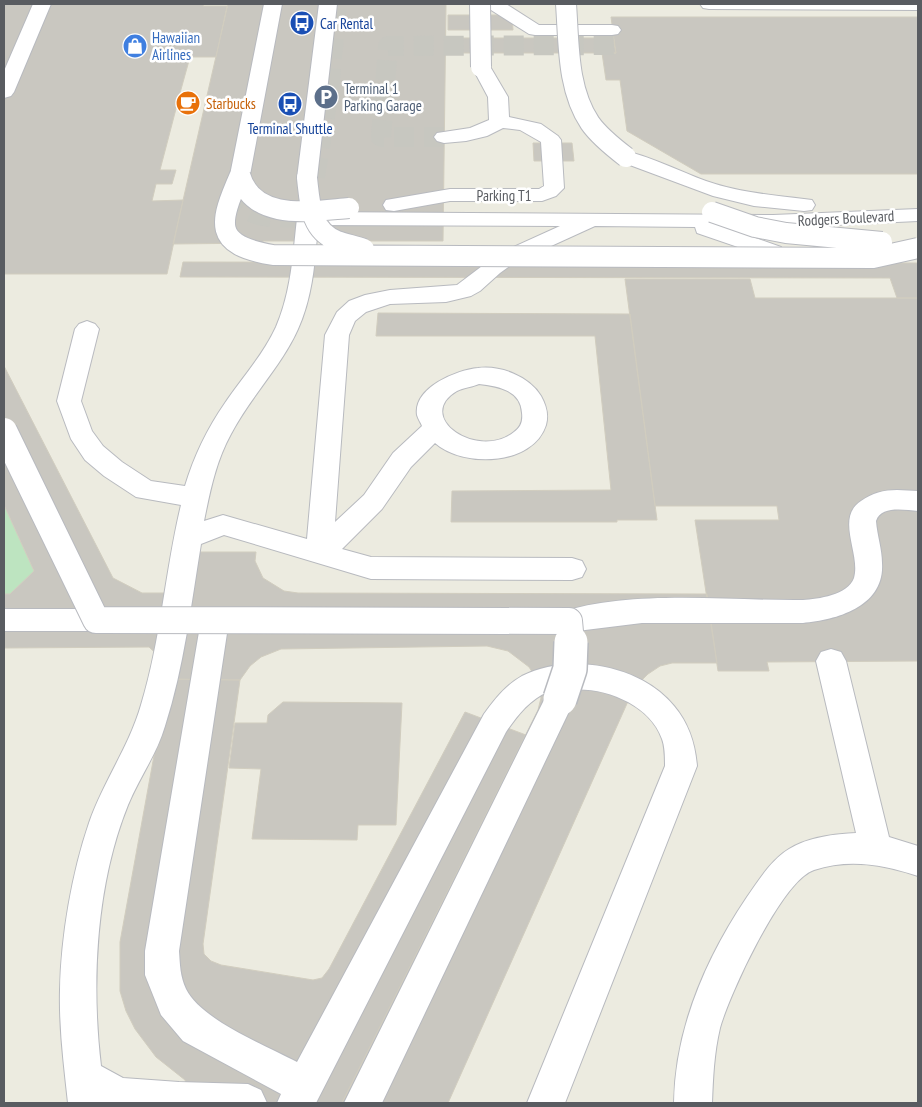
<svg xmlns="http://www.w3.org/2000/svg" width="922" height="1107" font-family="'PT Sans Narrow',sans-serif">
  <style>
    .green { fill: #bde4c0 }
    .building { fill: #c9c7c0; stroke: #d1cdbf }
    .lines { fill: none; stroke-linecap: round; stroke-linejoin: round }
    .minor-tunnel { stroke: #c7c7c0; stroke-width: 20; stroke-dasharray: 20 10; stroke-linecap: butt }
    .minor-casing { stroke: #b8babf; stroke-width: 2 }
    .minor { fill: #fff; fill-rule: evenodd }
    .minor-bridge-far2-casing { stroke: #b8babf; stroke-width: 22; stroke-linecap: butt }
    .minor-bridge-far1-casing { stroke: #b8babf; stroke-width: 28; stroke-linecap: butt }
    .minor-bridge-casing { stroke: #b8babf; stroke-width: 36; stroke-linecap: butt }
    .minor-bridge-far2 { stroke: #fff; stroke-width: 20 }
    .minor-bridge-far1 { stroke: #fff; stroke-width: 26 }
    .minor-bridge { stroke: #fff; stroke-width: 33 }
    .labels { text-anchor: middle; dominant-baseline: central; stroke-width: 5; stroke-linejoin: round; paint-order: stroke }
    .far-transit-label { font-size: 15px; fill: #164399; stroke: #fff; text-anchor: start }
    .far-shop-label { font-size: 15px; fill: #366cbe; stroke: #fff; text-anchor: start }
    .far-service-label { font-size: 15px; fill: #4e5e75; stroke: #fff; text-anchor: start }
    .far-food-label { font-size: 15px; fill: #c56008; stroke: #fff; text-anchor: start }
    .far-street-label { font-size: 15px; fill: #595c61; stroke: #fff }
  </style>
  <rect width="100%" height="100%" fill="#ecebe0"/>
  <path class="green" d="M4 505 34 571 10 594H4Z"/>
  <path class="building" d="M4 4H204L203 6H227L216 57H190L180 93H194L191 105H177L160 170H176L172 184H156L152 201 183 200 167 274H4Z
    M228 4H446L443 241H263L262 243 173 244Z
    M448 15H512L513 30H448Z
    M611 17H918V174H701L627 131 620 80H606L602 53H616Z
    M446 38H613L616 53H446Z
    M533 143H572L574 161H534Z
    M183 262 918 263V298H897L890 278 180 277Z
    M625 279H750L755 298H918V661L767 662 769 671H718L695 520H779L777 506H655Z
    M378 313 630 314 657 520H617V522H451L452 491 611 490 595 336H376Z
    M4 366 113 578 142 593H184L191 552H256L255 561 263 578 284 591 298 593 707 594 717 663H672L660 666 648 674 634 688 448 1103H342L538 710 541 698 535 676 529 667 508 651 487 646 281 649 261 657 250 666 240 680 157 679 161 658 149 647 4 648V594H10L34 571 4 505Z
    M168 679 240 680 203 944 204 954 211 961 221 965 313 980 322 978 329 969 465 712 526 735 342 1103H192L191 1094 185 1080 156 1057 135 1029 126 1011 120 991V942Z
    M283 702 402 703 396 825H358L357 840 252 839 261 769 229 768 235 723H267L268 715Z"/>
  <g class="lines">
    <path class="minor-tunnel" d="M444 137H381L388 46 614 45
      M315 177 329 91 337 4
      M232 190C244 222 275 217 304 218"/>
    <defs>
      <path id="minor" d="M33 4H51L14 92 11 96 4 98V71Z
        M264 4H282L250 175 247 179 240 181 233 179 230 175Z
        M319 4H337L317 178 314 182 307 184 300 182 297 178Z
        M481 4H506L539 25H612L618 26 621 30 618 34 612 35H535L529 34 491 10 484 8Z
        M700 4H918V10L709 9 703 8Z
        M481 61 488 63 508 97 509 117 541 124 558 136 561 140 564 188 556 196 542 201H450L394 211 386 210 383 205 386 200 450 189H539L544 186 541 142 520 130 503 128 487 136 466 141 444 143 437 141 434 137 437 133 470 128 489 120 488 97 472 67 474 63Z
        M626 151C654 158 679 171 706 181 737 192 770 195 804 199L812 200 815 205 812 210 804 211 754 206 713 196 619 161 616 157 619 153Z
        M918 209V221L791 227H724L781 247 784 252 781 257 773 259 697 233 695 227 595 226 514 263 500 273 480 291 471 296 446 302 390 304 366 312 355 321 349 335 335 522 364 495 393 453 422 426C421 423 418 419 417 415 413 388 456 370 478 368 500 365 529 376 541 396 546 405 549 414 546 425 533 466 463 468 435 443L411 467 382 509 342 549 371 557 572 558 582 561 586 569 582 577 572 580 371 579 224 535 201 544C191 605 184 667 165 726 157 754 139 778 128 805 96 884 91 982 101 1066L123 1078 179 1082 248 1084 261 1090 267 1103H68C64 1066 59 1028 60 990 61 936 72 873 89 823 103 782 129 747 141 705 161 640 165 571 181 505L136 497 104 476 85 460 71 439 57 401 75 329 79 324 87 321 95 324 99 329 81 401 92 431 103 446 122 462 151 481 185 486C194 456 207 429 225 403 242 378 263 355 276 327 291 292 293 255 297 218L300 213 308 212 773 215ZM318 225 560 226 498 254 457 285 390 290 365 295 349 301 337 312 325 335 307 539 223 515 204 521C210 491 216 461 231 434 250 397 281 367 298 329 313 296 315 260 318 225ZM479 384C497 386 521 390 522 413 523 421 521 427 514 432 478 461 413 417 457 391 463 388 472 387 479 384Z
        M897 490 918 491V511C905 510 881 505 876 521 877 535 882 549 882 563 885 606 838 620 803 623H642L569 632 559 629 555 621 559 613C630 589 728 601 803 600 818 599 848 595 854 578 861 554 835 518 861 501 872 493 884 490 897 490Z
        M4 609H96L106 612 110 620 106 628 96 631H4Z
        M215 609 225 612 229 620 179 951C180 965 180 976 186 989 201 1020 267 1046 297 1062L484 714C495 699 506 685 522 676 569 652 641 665 674 706 689 724 695 743 697 766L565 1103H527L665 766C665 757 665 747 662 739 650 704 603 686 569 690L575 699 382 1103H344L548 692C530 699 517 716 506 732L316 1103H277L281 1094 183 1041 161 1015 145 975V951L201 620 205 612Z
        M831 649 841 652 846 661 889 837 918 846V876C884 865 850 858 814 870 782 880 729 995 720 1028 714 1053 713 1078 712 1103H674C675 1029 706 958 747 897 759 880 771 860 789 849 808 837 835 834 856 833L816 661 821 652Z"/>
    </defs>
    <use href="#minor" class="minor-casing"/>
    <use href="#minor" class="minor"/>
    <defs>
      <path id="minor-bridge-far2" d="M480 4 481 67
        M566 4C569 43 567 89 590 123 599 136 613 147 626 157
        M240 175C219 223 212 245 273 255L873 258 918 248
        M240 175C253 222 311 211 349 208
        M307 178C310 204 310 230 337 241 346 244 355 246 364 249
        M712 212 755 227 786 233 882 242"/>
      <path id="minor-bridge-far1" d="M4 431 96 620 569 621 571 643"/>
      <path id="minor-bridge" d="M560 699 570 669 571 642"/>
    </defs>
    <use href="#minor-bridge-far2" class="minor-bridge-far2-casing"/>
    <use href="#minor-bridge-far1" class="minor-bridge-far1-casing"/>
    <use href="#minor-bridge" class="minor-bridge-casing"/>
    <use href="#minor-bridge-far2" class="minor-bridge-far2"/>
    <use href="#minor-bridge-far1" class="minor-bridge-far1"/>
    <use href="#minor-bridge" class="minor-bridge"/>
  </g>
  <defs>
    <symbol id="bus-disc" viewBox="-11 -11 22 22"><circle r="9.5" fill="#1a4fb4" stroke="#fff"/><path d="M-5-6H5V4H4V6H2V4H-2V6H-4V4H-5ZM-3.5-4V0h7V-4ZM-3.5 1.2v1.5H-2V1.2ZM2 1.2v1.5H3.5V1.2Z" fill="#fff"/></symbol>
    <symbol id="shop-disc" viewBox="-11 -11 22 22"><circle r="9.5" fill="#3f7fe0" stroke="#fff"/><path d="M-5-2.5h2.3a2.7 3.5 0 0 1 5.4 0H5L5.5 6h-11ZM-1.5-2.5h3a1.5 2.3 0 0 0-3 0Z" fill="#fff"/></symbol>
    <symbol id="parking-disc" viewBox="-11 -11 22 22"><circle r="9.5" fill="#5c6f8a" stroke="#fff"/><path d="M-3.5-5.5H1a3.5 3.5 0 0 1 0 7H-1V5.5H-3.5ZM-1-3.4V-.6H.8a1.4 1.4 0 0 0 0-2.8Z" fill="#fff"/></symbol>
    <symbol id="cafe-disc" viewBox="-11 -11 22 22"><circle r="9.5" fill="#e8710a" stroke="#fff"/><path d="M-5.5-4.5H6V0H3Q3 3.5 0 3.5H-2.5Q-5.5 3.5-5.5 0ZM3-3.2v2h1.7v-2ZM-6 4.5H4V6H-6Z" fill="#fff"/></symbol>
  </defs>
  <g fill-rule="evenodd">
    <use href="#bus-disc" x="288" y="9" width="28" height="28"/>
    <use href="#shop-disc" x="121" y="32" width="28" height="28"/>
    <use href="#parking-disc" x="312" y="83" width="28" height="28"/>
    <use href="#cafe-disc" x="174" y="89" width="28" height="28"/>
    <use href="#bus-disc" x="276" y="90" width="28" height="28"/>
  </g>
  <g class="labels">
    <g class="far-transit-label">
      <text x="320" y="23">Car Rental</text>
      <text x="290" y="128" text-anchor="middle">Terminal Shuttle</text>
    </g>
    <g class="far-shop-label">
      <text x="152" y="37">Hawaiian<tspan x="152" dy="17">Airlines</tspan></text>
    </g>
    <g class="far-service-label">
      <text x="344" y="88">Terminal 1<tspan x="344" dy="17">Parking Garage</tspan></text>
    </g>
    <g class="far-food-label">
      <text x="206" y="103">Starbucks</text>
    </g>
    <g class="far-street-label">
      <text x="504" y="195">Parking T1</text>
      <text transform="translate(846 218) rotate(-3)">Rodgers Boulevard</text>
    </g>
  </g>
  <rect width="922" height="1107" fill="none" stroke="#595c61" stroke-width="10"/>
</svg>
